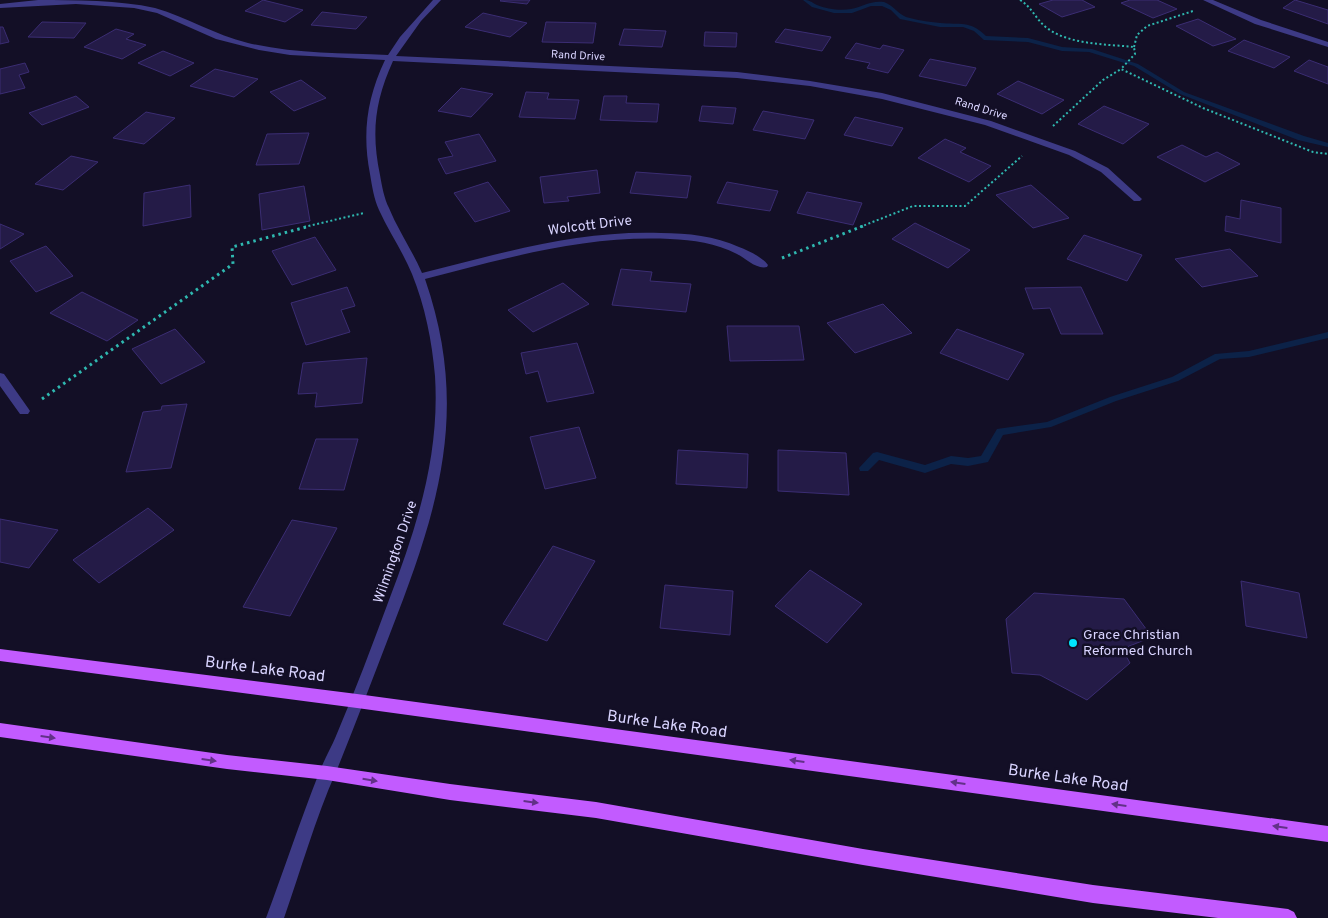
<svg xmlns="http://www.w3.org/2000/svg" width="1328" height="918" font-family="Overpass,sans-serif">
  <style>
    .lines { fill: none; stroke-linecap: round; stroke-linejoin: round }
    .stream { fill: #0c2248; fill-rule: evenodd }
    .building { fill: #241b47; stroke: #3b2d73 }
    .path-far1 { stroke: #2fb8b0; stroke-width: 2; stroke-dasharray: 2 2.5; stroke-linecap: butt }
    .path { stroke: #2fb8b0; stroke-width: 3; stroke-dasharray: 2.5 4; stroke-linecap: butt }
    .minor { fill: #3d3a85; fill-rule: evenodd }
    .major { fill: #c25bff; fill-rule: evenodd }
    .oneway { fill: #623188 }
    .poi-dot { fill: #00e5ff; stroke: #130f26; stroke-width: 2 }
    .labels { text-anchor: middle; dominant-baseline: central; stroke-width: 5; stroke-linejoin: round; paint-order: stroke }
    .far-street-label { font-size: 11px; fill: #d9d4ff; stroke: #130f26 }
    .street-label { font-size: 14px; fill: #d9d4ff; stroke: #130f26 }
    .poi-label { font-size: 14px; fill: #d9d4ff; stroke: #130f26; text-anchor: start }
    .near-street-label { font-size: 16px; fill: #d9d4ff; stroke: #130f26 }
  </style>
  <rect width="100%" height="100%" fill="#130f26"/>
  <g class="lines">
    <path class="stream" d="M803 0C810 0 811 2 817 5 826 9 841 11 851 9 862 7 871 0 884 2 893 5 898 14 906 17 916 20 929 22 940 23 960 25 970 20 986 36L1028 38 1062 47 1092 49 1138 64 1184 92 1304 136 1328 143V147L1298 140 1180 94 1134 66 1089 52 1062 51 1028 42 984 40 974 31 963 27H940L900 19 891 10 882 6H871L852 13H834L812 7Z
      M1328 332V338L1249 357 1220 359 1178 381 1116 401 1051 427 1003 435 988 462 968 466 951 464 925 473 879 460 868 471H860L859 468 873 453 877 452 925 465 951 456 968 458 981 456 997 429 1047 422 1110 397 1172 377 1215 354 1249 351Z"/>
  </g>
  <path class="building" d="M263 0 303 10 285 22 245 11Z
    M501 0H530L527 4 500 1Z
    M1053 0H1082L1095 7 1062 17 1039 4Z
    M1130 0H1157L1177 9 1153 18 1121 3Z
    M1295 0 1328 10V24L1283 8Z
    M322 12 367 17 356 29 311 25Z
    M483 13 527 23 510 37 465 27Z
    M1198 19 1236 39 1213 46 1176 26Z
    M42 22 86 23 74 38 28 37Z
    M546 22 596 23 593 43 542 42Z
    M0 27H3L9 42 0 44Z
    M116 29 134 34 126 39 146 45 122 59 84 47Z
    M624 29 666 31 662 47 619 45Z
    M785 29 831 37 822 51 775 42Z
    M705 32 737 33 736 47 704 46Z
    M1244 40 1290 57 1274 68 1228 51Z
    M856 43 880 49 883 45 904 50 888 73 867 68 870 63 845 58Z
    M163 51 194 63 170 76 138 63Z
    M930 59 976 68 966 86 919 76Z
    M1309 60 1328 67V84L1294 71Z
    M25 63 29 72 19 75 25 88 0 94V69Z
    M215 69 258 79 234 97 190 86Z
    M301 80 326 98 294 111 270 92Z
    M1018 81 1064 100 1042 114 997 94Z
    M461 88 493 94 471 117 438 111Z
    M526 92 549 93 547 99 579 100 575 119 519 117Z
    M76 96 89 107 42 125 29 113Z
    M604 96H627L626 103 659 104 657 122 600 120Z
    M702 106 736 108 733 124 699 121Z
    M1104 106 1149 124 1123 144 1078 124Z
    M763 111 814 120 805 139 753 130Z
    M146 112 175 118 144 144 113 138Z
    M855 117 903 128 892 146 844 135Z
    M309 133 299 164 256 165 267 134Z
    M479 134 496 161 446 174 438 159 453 156 445 142Z
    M945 139 966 148 960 152 991 166 969 182 918 158Z
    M1182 145 1206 157 1217 152 1240 164 1205 182 1157 157Z
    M71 156 98 162 63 190 35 184Z
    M597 170 600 193 567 197 569 201 544 203 540 177Z
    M636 172 691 176 687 198 630 193Z
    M488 182 510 211 475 222 454 193Z
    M727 182 778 191 770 211 717 203Z
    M190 185 191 217 143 226 144 193Z
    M1031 185 1069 218 1033 228 996 195Z
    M304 186 310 221 262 230 259 194Z
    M807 192 862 203 853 225 797 213Z
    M1241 200 1281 208V243L1225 231 1226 216 1240 219Z
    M915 223 970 250 948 268 892 239Z
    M0 224 24 234 0 249Z
    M1084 235 1142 255 1127 281 1067 259Z
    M315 237 336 270 292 285 272 251Z
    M46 246 73 276 36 292 10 261Z
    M1230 249 1258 276 1202 287 1175 259Z
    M621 269 652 272 650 281 691 284 686 312 612 305Z
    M563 283 589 304 533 332 508 310Z
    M347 287 355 306 341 310 350 332 306 345 291 303Z
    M1081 287 1103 334H1061L1050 308 1033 309 1025 288Z
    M82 292 138 320 107 341 50 313Z
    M883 304 912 333 855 353 827 323Z
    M727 326H799L804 360 730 361Z
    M175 329 205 362 161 384 132 349Z
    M957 329 1024 354 1008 380 940 353Z
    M577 343 594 393 547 402 538 371 526 374 521 353Z
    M367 358 362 403 315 407 317 393 298 394 303 363Z
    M187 404 171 468 126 472 143 412 161 410 162 406Z
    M579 427 596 478 545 489 530 437Z
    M316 439H358L344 490 299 489Z
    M678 450 748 454 747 488 676 484Z
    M778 450 846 453 849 495 778 491Z
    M148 508 174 530 99 583 73 560Z
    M0 519 58 530 29 568 0 562Z
    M292 520 337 528 290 616 243 607Z
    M553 546 595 561 547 641 503 624Z
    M810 570 862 604 827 643 775 606Z
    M1241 581 1299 593 1307 638 1246 626Z
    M665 585 733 591 730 635 660 628Z
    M1034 593 1124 599 1152 637 1122 649 1130 663 1087 700 1040 675 1012 673 1006 619Z"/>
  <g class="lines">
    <path class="path-far1" d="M1020 0C1032 7 1036 20 1047 28 1070 45 1106 44 1134 47L1135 54 1121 69 1203 108 1313 152 1328 154
      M1134 47 1137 35 1147 26 1193 11
      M1053 126 1103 80 1121 69
      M304 227 364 213
      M860 227 913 206H965L1022 156"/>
    <path class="path" d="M782 258 863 226
      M42 399 233 264 232 247 310 226"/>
    <path class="minor" d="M38 0C76 0 119 0 155 8 187 17 215 35 248 43 294 54 341 53 388 55L400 37 433 0H441L421 21 396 56 737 72 810 81 882 93 991 121 1075 151 1108 168 1142 199 1140 201H1134L1101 172 1069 155 985 125 882 99 810 86 737 78 393 61C375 101 371 132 380 175 382 186 384 198 389 208 398 230 412 250 422 273 501 253 579 230 661 233 688 233 715 236 739 247 749 251 762 257 768 265L767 267C757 270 745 258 737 254 716 243 693 240 670 239 586 235 506 258 425 279 470 409 439 508 391 631 373 678 355 725 336 772 315 819 301 870 284 918H266C284 870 300 821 319 773 324 760 331 748 336 736 355 691 372 646 389 600 417 527 440 455 435 376 432 341 425 306 412 274 403 252 389 232 379 210 374 199 372 186 370 174 362 133 367 98 385 60L290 55 259 50 216 39 157 13 134 8 76 4 0 8V4Z
      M1203 0H1213L1261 20 1328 42V47L1255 24Z
      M0 373 4 374 28 408 30 411 28 414H20L0 386Z"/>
    <path class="major" d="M0 649 357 694 1328 826V842L357 708 0 661Z
      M0 723 227 755 327 766 450 784 596 802 863 849 1093 885 1288 909 1294 912 1297 918H1218L1093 903 863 865 596 818 450 800 327 780 227 769 0 737Z"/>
  </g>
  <defs><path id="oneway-solid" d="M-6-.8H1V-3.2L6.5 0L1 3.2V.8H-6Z" transform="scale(1.25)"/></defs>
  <g class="oneway">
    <use href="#oneway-solid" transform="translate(48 737) rotate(8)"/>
    <use href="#oneway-solid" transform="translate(209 760) rotate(8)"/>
    <use href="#oneway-solid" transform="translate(797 761) rotate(-172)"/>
    <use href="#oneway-solid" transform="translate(370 780) rotate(9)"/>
    <use href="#oneway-solid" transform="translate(958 783) rotate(-172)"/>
    <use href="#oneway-solid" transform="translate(531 802) rotate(7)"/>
    <use href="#oneway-solid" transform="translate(1119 805) rotate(-172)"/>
    <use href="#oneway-solid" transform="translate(1280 827) rotate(-172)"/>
  </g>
  <circle class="poi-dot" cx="1073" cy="643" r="5"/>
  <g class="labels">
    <g class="far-street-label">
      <text transform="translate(578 56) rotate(3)">Rand Drive</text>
      <text transform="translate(981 109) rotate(17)">Rand Drive</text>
    </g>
    <g class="street-label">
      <text transform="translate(590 226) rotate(-7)">Wolcott Drive</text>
      <text transform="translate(396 552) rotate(-71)">Wilmington Drive</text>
    </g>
    <g class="poi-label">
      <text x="1083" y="635">Grace Christian<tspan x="1083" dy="16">Reformed Church</tspan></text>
    </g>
    <g class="near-street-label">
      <text transform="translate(265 670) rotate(7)">Burke Lake Road</text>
      <text transform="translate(667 725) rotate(8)">Burke Lake Road</text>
      <text transform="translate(1068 779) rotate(8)">Burke Lake Road</text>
    </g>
  </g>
</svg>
